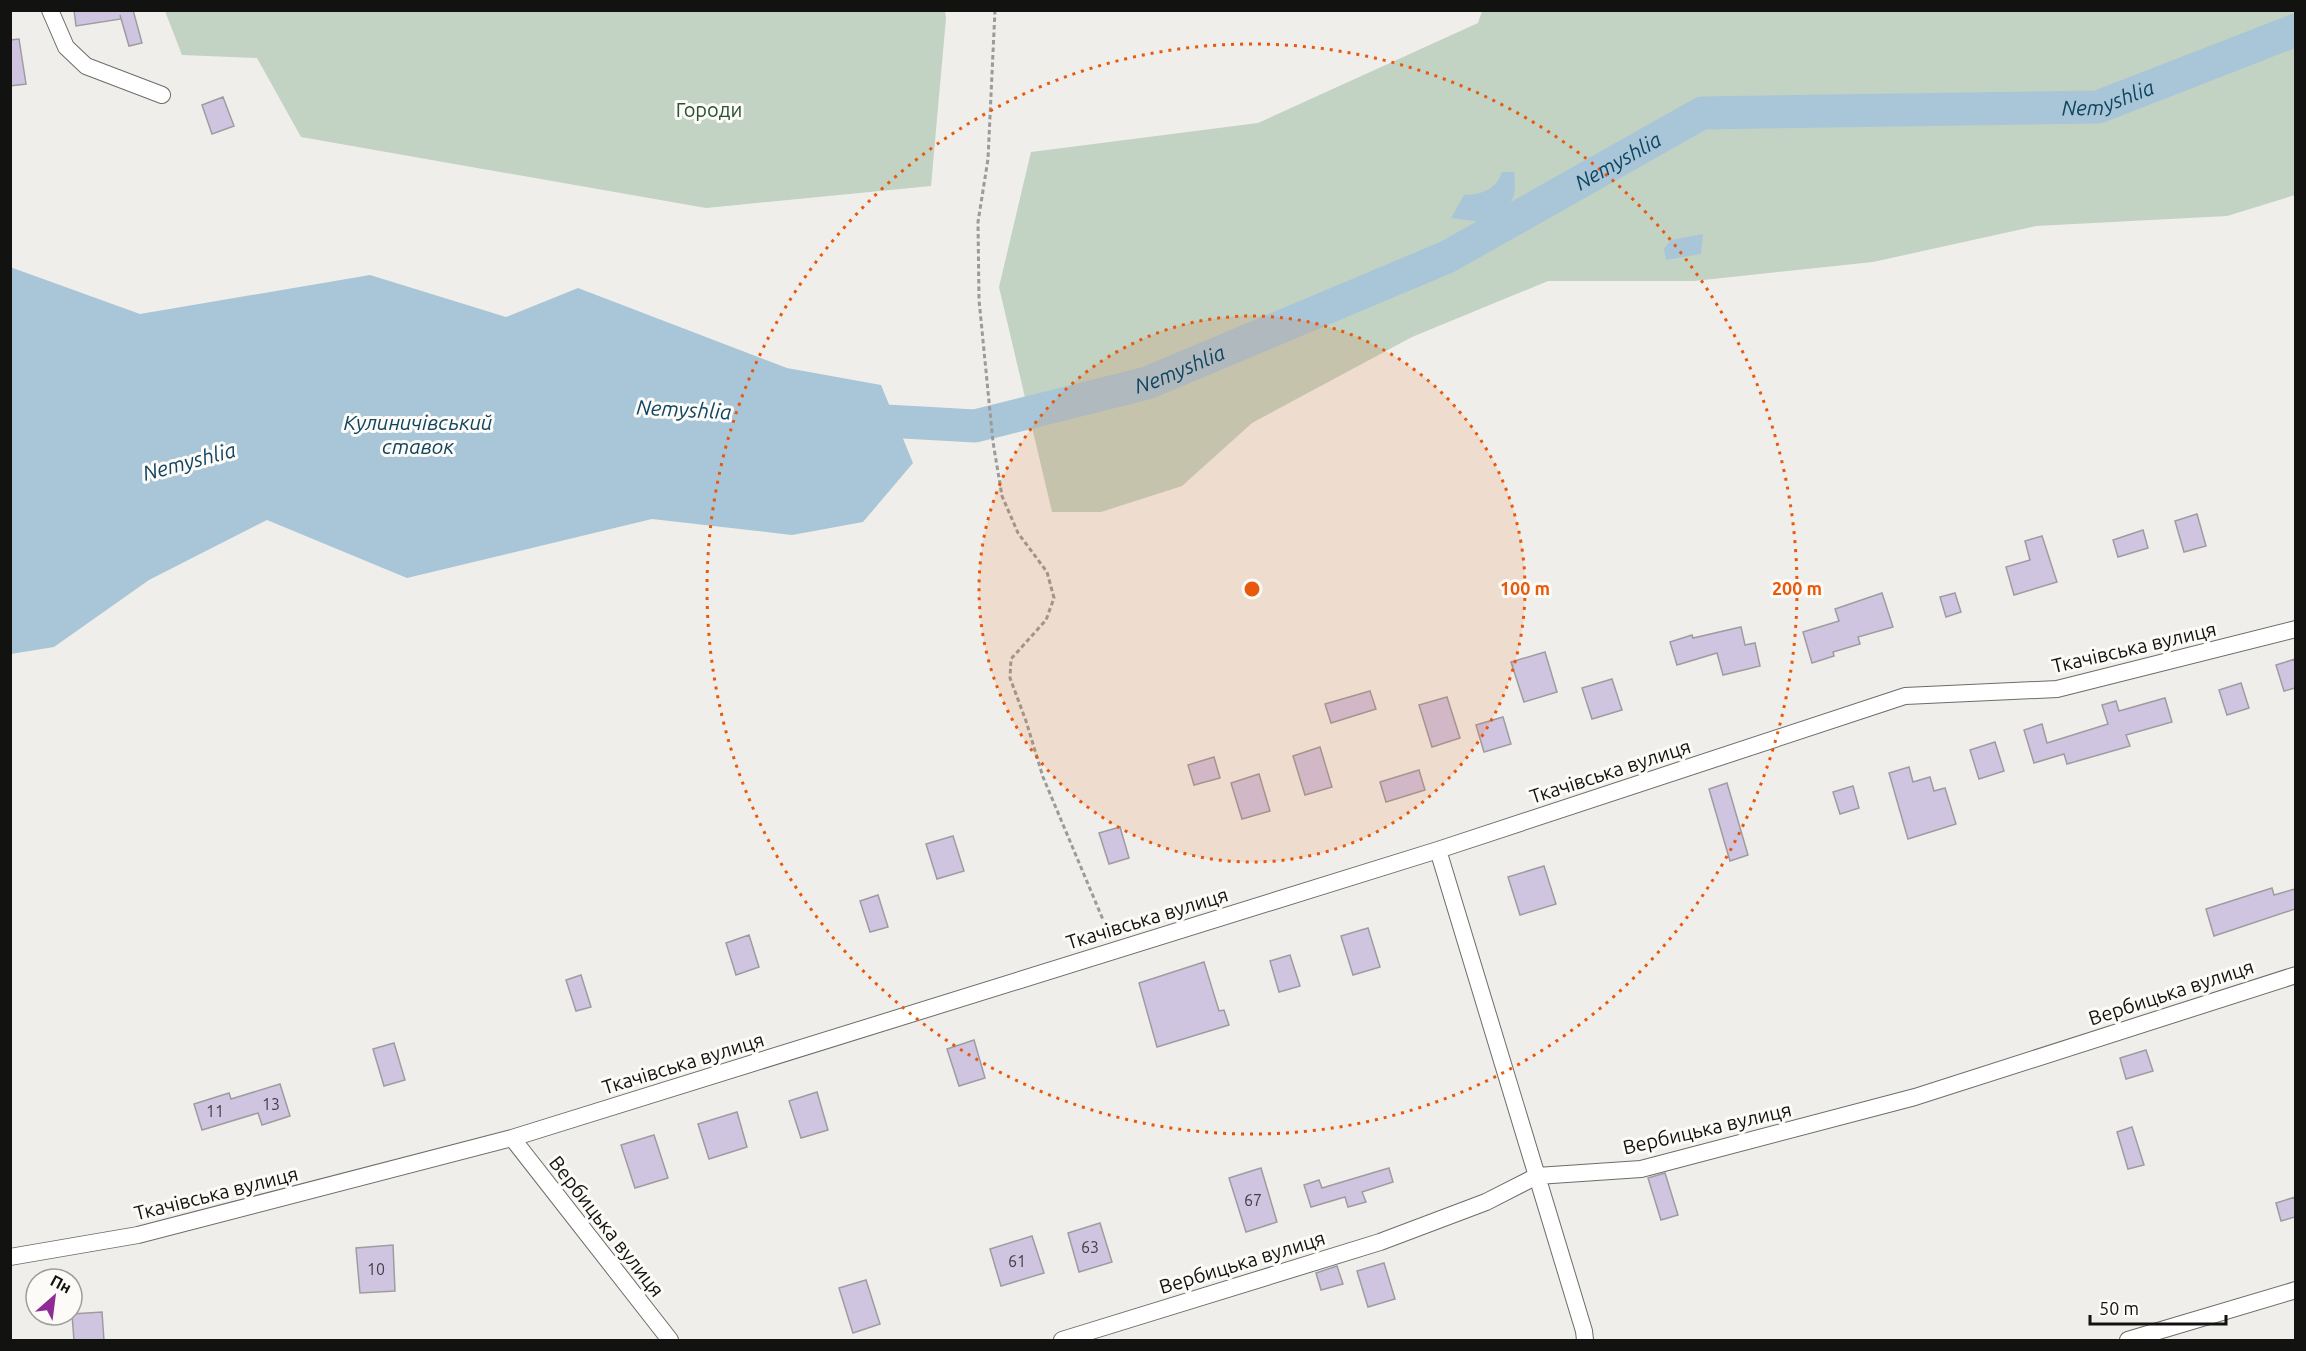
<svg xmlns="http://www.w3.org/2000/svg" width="2306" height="1351" font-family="Ubuntu,sans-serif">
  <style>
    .green { fill: #c2d2c3 }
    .water { fill: #a9c6d8 }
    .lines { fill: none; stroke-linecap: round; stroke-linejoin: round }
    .river { stroke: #a9c6d8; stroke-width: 33 }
    .building { fill: #d0c5e1; stroke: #9e9ca0; stroke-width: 1.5 }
    .street-casing { stroke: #6d6c69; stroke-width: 18 }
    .path { stroke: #9c9b98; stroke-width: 3; stroke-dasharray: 4.5 3; stroke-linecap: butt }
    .street { stroke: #fff; stroke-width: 16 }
    .ring { fill: none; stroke: #e8590c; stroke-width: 3; stroke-dasharray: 3 6 }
    .labels { text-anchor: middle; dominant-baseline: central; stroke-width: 6; stroke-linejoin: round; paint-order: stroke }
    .number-label { font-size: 16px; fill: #423f45 }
    .park-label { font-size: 20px; fill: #2b502e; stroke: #fcfbf8 }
    .street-label { font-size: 20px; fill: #121211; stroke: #fcfbf8 }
    .water-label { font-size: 21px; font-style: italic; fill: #0f4560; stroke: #fcfbf8 }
    .centre { fill: #e8590c; stroke: #fcfbf8; stroke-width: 3 }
    .ring-label { font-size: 18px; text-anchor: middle; font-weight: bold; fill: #e8590c; stroke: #fcfbf8; stroke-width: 6; stroke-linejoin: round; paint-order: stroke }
  </style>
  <rect width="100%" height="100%" fill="#efeeea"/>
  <path class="green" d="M165 11H945L946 18 931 186 706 208 301 137 257 58 182 55Z
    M1482 11H2295V195L2227 216 2036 226 1873 262 1694 281H1548L1412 337 1252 423 1182 486 1101 512H1052L999 287 1031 152 1258 123 1478 23Z"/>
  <path class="water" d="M1502 172H1514C1518 202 1510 204 1490 223L1451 218 1464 195C1482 194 1495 191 1502 172Z
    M1703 234 1701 254 1666 260 1664 249 1671 240Z
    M10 267 140 314 370 275 506 317 578 288 787 368 881 385 913 463 863 522 792 535 652 519 407 578 267 520 149 580 54 647 11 654Z"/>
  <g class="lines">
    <path class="river" id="s1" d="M850 419 975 426 1147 383 1447 257 1702 113 2098 107 2296 30"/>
  </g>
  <path class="building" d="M74 10H133L142 43 129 46 120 15 121 19 76 26Z
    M19 39 26 84 10 86V40Z
    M223 97 234 126 212 134 202 105Z
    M2197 514 2206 546 2184 552 2175 521Z
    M2143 530 2148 548 2118 557 2113 540Z
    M2042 536 2057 582 2014 595 2006 567 2030 560 2025 541Z
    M1882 593 1893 627 1858 637 1860 644 1833 652 1834 656 1812 663 1803 632 1839 621 1835 609Z
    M1955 593 1961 612 1946 617 1940 597Z
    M1741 627 1745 645 1755 643 1760 666 1723 675 1717 653 1677 665 1670 642 1692 635 1693 638Z
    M1545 652 1557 692 1524 702 1511 662Z
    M2295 659V688L2284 691 2276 665Z
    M1612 679 1622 710 1592 719 1582 688Z
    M2241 683 2249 708 2227 715 2219 690Z
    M1370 691 1376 709 1331 723 1325 704Z
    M1447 697 1460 738 1432 747 1419 705Z
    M2165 698 2172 722 2126 735 2130 746 2067 764 2064 754 2034 763 2024 730 2042 724 2047 743 2108 724 2102 705 2116 701 2119 711Z
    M1503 717 1511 744 1484 752 1476 725Z
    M1995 742 2004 771 1979 779 1970 750Z
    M1320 747 1332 787 1305 795 1293 756Z
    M1214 757 1220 778 1194 785 1188 765Z
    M1909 767 1913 782 1930 777 1934 791 1945 788 1956 824 1908 839 1889 773Z
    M1419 770 1425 790 1386 802 1380 782Z
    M1259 774 1270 811 1242 819 1231 783Z
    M1727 783 1748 855 1730 861 1709 789Z
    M1853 786 1859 808 1840 814 1833 792Z
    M1120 827 1129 858 1109 864 1099 833Z
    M953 836 964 871 937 879 926 844Z
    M1544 866 1556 904 1520 915 1508 877Z
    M2272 888 2274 895 2295 889V909L2214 936 2206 909Z
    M878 895 888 927 870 932 860 901Z
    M1368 928 1380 967 1353 975 1341 936Z
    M749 935 759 967 736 975 726 943Z
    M1290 955 1300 986 1279 992 1270 961Z
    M1204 962 1219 1011 1224 1010 1229 1025 1157 1047 1139 983Z
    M581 975 591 1007 576 1011 566 980Z
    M974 1040 985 1078 959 1086 947 1049Z
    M394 1043 405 1080 384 1086 373 1049Z
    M2146 1050 2153 1071 2126 1079 2120 1058Z
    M280 1084 290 1116 262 1125 258 1113 202 1130 194 1104 229 1093 231 1099Z
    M817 1092 828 1130 801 1138 789 1101Z
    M737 1112 747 1147 709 1159 698 1124Z
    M2132 1127 2144 1165 2128 1169 2117 1132Z
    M654 1135 668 1178 635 1188 621 1145Z
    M1261 1168 1277 1222 1246 1232 1229 1178Z
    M1389 1168 1393 1182 1362 1192 1366 1202 1348 1207 1345 1197 1311 1207 1304 1185 1319 1180 1322 1188Z
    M1665 1173 1678 1215 1661 1220 1648 1178Z
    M2295 1197V1217L2281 1221 2276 1203Z
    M1100 1223 1112 1262 1079 1272 1068 1233Z
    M1032 1236 1044 1273 1001 1286 990 1249Z
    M393 1245 395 1291 360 1293 356 1248Z
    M1384 1263 1395 1299 1368 1307 1357 1271Z
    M1337 1266 1343 1284 1321 1290 1316 1273Z
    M866 1280 880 1324 853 1333 839 1288Z
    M102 1312 104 1341H74L72 1314Z"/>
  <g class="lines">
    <defs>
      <path id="street" d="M50 10 66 47 86 66 162 95
        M1438 850 1584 1331 1585 1340
        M512 1138 670 1340
        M10 1257 138 1235 512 1138 1438 850 1905 696 2057 689 2296 629
        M1062 1340 1380 1242 1486 1202 1537 1176 1641 1169 1915 1097 2296 975
        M2128 1340 2296 1290"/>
    </defs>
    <use href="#street" class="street-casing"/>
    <path class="path" d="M995 10 988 159 978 222 979 300 993 442 1002 496 1018 533 1047 572 1054 598 1046 620 1011 659 1010 678 1026 721 1043 777 1109 934"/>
    <use href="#street" class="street"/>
  </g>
  <circle cx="1252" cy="589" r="273" fill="#e8590c" fill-opacity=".12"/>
  <g class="ring">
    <circle cx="1252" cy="589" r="273"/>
    <circle cx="1252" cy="589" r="545"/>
  </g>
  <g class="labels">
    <g class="number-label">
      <text x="271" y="1104">13</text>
      <text x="215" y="1111">11</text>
      <text x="1253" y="1200">67</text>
      <text x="1090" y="1247">63</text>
      <text x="1017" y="1261">61</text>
      <text x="376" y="1269">10</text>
    </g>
    <g class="park-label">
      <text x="709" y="109">Городи</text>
    </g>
    <g class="street-label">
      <text transform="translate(2134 647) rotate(-13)">Ткачівська вулиця</text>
      <text transform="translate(1610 771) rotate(-18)">Ткачівська вулиця</text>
      <text transform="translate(1147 918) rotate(-17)">Ткачівська вулиця</text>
      <text transform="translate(2171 992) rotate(-18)">Вербицька вулиця</text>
      <text transform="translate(683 1063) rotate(-17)">Ткачівська вулиця</text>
      <text transform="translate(1707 1128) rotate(-13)">Вербицька вулиця</text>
      <text transform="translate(216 1193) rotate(-14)">Ткачівська вулиця</text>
      <text transform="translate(607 1226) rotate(52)">Вербицька вулиця</text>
      <text transform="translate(1242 1262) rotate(-17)">Вербицька вулиця</text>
    </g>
    <g class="water-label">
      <text stroke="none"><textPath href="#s1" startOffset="1328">Nemyshlia</textPath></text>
      <text stroke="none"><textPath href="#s1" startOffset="824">Nemyshlia</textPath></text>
      <text stroke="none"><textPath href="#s1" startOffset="338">Nemyshlia</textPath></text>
      <text transform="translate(684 409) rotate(3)">Nemyshlia</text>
      <text x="418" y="422">Кулиничівський<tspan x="418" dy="24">ставок</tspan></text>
      <text transform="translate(189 461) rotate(-15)">Nemyshlia</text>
    </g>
  </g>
  <circle cx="1252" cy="589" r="9" class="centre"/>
  <g class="ring-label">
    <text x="1525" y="595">100 m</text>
    <text x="1797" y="595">200 m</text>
  </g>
  <rect width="2306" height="1351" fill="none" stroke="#121211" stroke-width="24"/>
  <g transform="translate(54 1297) rotate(28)"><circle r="28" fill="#fcfbf8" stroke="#9e9e9c" stroke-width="1.5"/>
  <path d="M0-4.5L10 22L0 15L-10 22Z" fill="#8f2c93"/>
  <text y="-9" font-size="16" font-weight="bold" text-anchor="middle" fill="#121211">Пн</text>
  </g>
  <path d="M2090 1315v9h136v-9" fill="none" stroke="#121211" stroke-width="3"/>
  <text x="2099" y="1315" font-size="18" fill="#121211" stroke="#fcfbf8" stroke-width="4.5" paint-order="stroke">50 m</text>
</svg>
